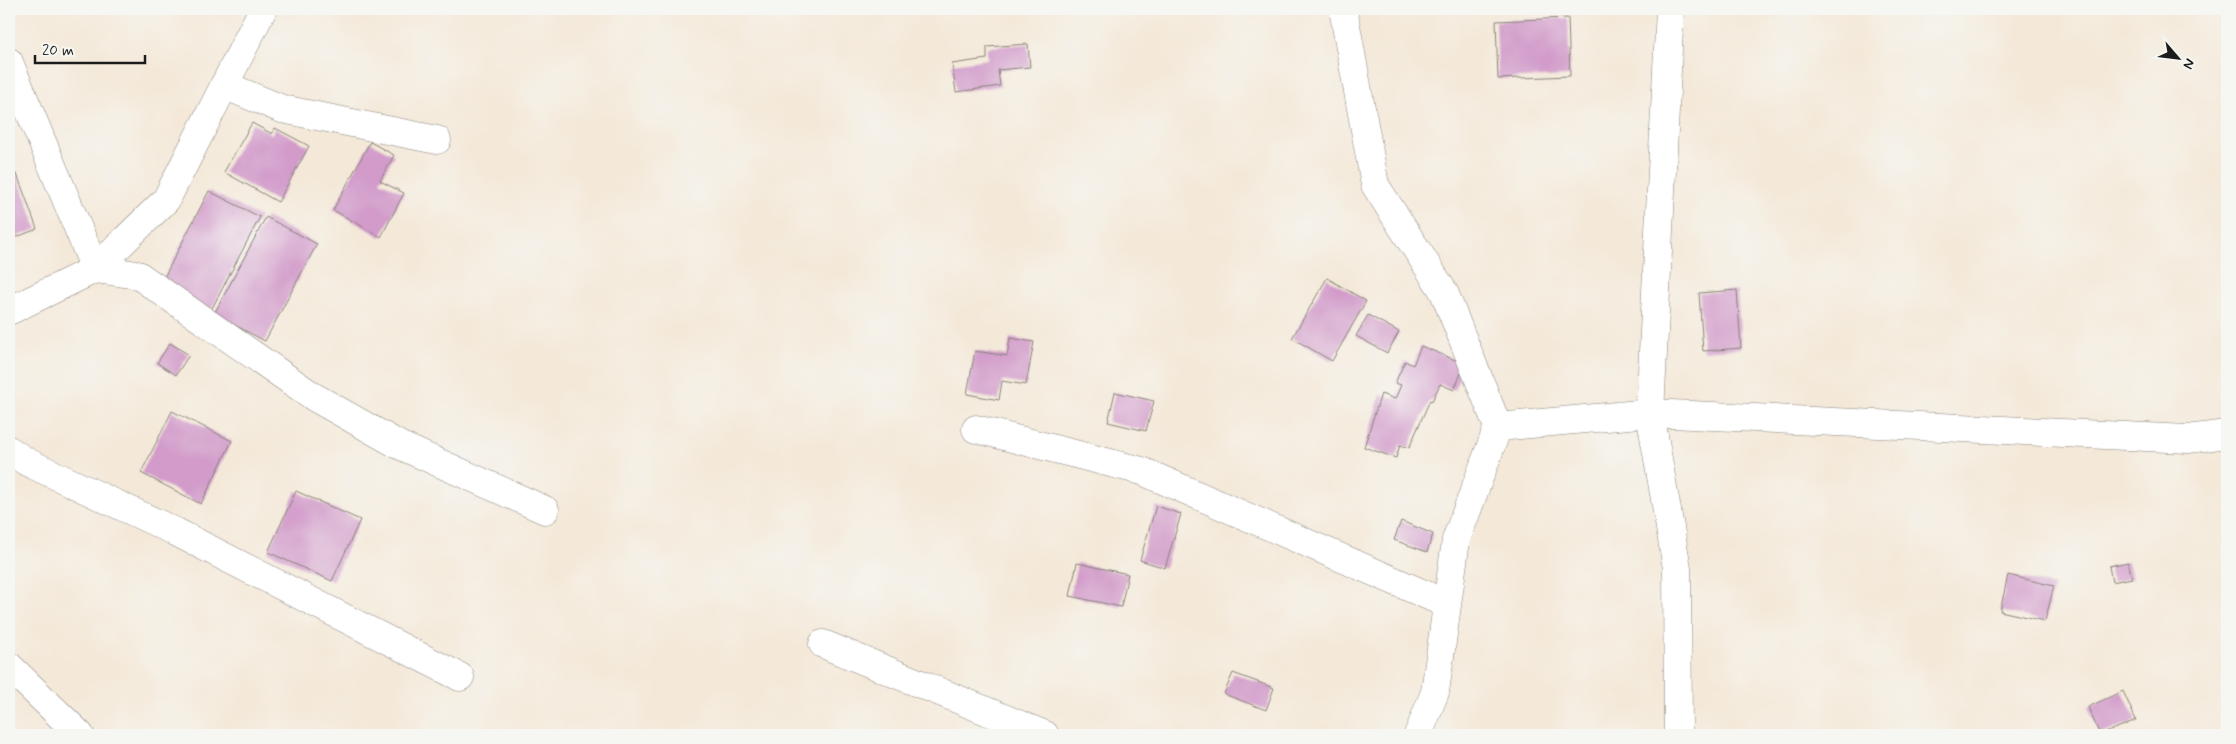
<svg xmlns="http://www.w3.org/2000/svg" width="2236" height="744" font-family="Mynerve,sans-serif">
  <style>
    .building { fill: #d29bca }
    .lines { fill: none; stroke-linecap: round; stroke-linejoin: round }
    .minor-casing { stroke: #88827a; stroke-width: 29 }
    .minor { stroke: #fff; stroke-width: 28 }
  </style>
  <rect width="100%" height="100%" fill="#f6f6f2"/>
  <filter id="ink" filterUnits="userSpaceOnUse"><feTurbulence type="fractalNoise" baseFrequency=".02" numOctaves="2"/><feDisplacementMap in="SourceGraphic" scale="10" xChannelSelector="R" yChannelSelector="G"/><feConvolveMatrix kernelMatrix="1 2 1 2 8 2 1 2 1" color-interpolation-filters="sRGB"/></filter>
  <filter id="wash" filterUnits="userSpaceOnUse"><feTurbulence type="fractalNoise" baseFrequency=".0096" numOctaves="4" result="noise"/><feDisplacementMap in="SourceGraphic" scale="20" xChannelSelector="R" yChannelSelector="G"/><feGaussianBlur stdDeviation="1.12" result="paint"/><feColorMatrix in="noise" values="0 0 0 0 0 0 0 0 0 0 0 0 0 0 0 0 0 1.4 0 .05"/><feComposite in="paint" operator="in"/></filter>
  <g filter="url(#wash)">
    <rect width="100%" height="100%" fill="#f4e9d9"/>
    <g id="blocks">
      <path class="building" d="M1568 18 1570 76 1498 79 1496 21Z
        M1028 44 1030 67 998 70 1000 86 956 92 952 64 987 59V47Z
        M252 123 272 134 275 128 309 146 278 202 224 172Z
        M370 142 394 155 380 181 404 193 381 237 333 210Z
        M17 174 37 229 9 240V177Z
        M209 191 260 217 210 312 160 285Z
        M266 217 317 244 265 341 214 314Z
        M1327 278 1366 301 1332 361 1292 338Z
        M1737 290 1741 348 1703 351 1699 293Z
        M1368 315 1399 332 1387 353 1356 336Z
        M1010 338 1034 342 1026 385 1002 381 999 400 967 394 975 351 1007 356Z
        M170 343 189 355 176 375 157 363Z
        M1421 346 1465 364 1454 390 1440 384 1432 401 1430 400 1409 448 1400 445 1396 458 1364 447 1381 394 1395 399 1401 385 1395 383 1405 361 1413 365Z
        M1115 392 1154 401 1146 431 1108 422Z
        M172 411 232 441 201 504 141 473Z
        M296 491 360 520 332 581 268 552Z
        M1156 506 1181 514 1165 568 1140 560Z
        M1401 521 1433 534 1427 552 1394 540Z
        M2128 562 2132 578 2112 582 2109 566Z
        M1077 563 1128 574 1121 607 1070 596Z
        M2008 575 2054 586 2045 621 2000 611Z
        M1233 673 1274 688 1266 710 1224 694Z
        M2123 691 2136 720 2100 735 2088 707Z"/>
    </g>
  </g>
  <g filter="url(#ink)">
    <use href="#blocks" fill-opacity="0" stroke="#88827a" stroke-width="1"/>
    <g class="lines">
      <defs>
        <path id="minor" d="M1343 9 1375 185 1444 292 1498 427
          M1670 9 1650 413 2188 439 2227 434
          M9 62 95 269 138 275 314 397 399 445 545 510
          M224 85 282 109 437 140
          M9 311 95 269 166 200 263 9
          M976 429 1142 471 1447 604
          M9 450 27 462 176 532 460 677
          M823 644 1045 735
          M9 666 80 735
          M1418 735 1435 692 1456 540 1498 427 1650 413 1677 568 1678 735"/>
      </defs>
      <use href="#minor" class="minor-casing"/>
      <use href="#minor" class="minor"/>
    </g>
  </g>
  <rect width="2236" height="744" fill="none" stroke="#f6f6f2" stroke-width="30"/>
  <g transform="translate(2178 58) rotate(118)" stroke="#f6f6f2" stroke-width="4" paint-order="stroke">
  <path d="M0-4L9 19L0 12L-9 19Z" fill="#1c1c1c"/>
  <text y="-8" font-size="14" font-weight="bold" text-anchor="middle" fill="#1c1c1c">N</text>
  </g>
  <path d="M35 55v8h110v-8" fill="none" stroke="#1c1c1c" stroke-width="2.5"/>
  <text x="42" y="55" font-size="15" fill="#1c1c1c" stroke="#f6f6f2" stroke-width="4" paint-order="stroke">20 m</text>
</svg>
